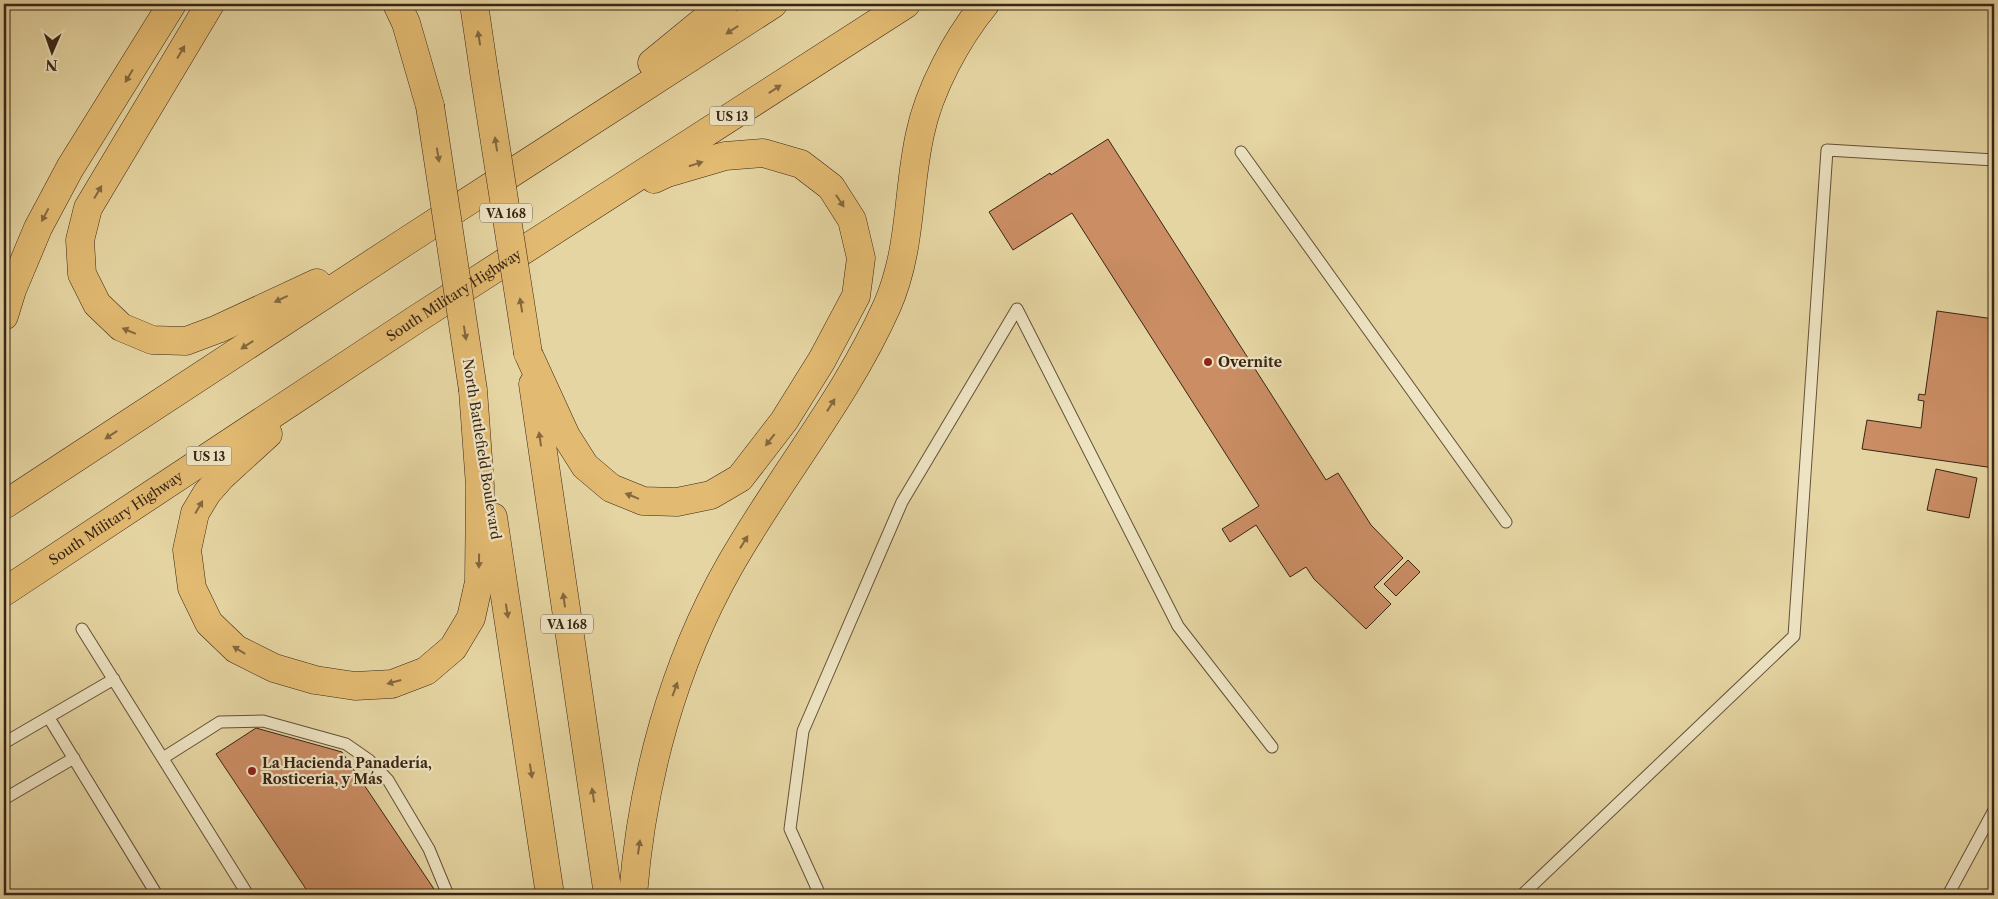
<svg xmlns="http://www.w3.org/2000/svg" width="1998" height="899" font-family="'Libre Caslon Text',serif">
  <style>
    .building { fill: #ca8d64; stroke: #392516 }
    .lines { fill: none; stroke-linecap: round; stroke-linejoin: round }
    .lane-casing { stroke: #645139; stroke-width: 13 }
    .primary-casing { stroke: #392516; stroke-width: 29 }
    .lane { stroke: #eee4c3; stroke-width: 11 }
    .primary { stroke: #e2ba71; stroke-width: 28 }
    .primary-bridge-casing { stroke: #392516; stroke-width: 29; stroke-linecap: butt }
    .primary-bridge { stroke: #e2ba71; stroke-width: 28 }
    .oneway { fill: #85683f }
    .poi-dot { fill: #8f2418; stroke: #eee4c3; stroke-width: 2 }
    .labels { text-anchor: middle; dominant-baseline: central; stroke-width: 4.5; stroke-linejoin: round; paint-order: stroke }
    .shield { fill: #eee4c3; stroke: #6f5e4a; stroke-width: 1 }
    .shield-label { font-size: 12px; font-weight: bold; fill: #392516 }
    .street-label { font-size: 14px; fill: #392516; stroke: #eee4c3 }
    .poi-label { font-size: 14px; font-weight: bold; fill: #392516; stroke: #eee4c3; text-anchor: start }
  </style>
  <rect width="100%" height="100%" fill="#e5d5a2"/>
  <filter id="stains"><feTurbulence type="fractalNoise" baseFrequency=".004" numOctaves="4"/><feColorMatrix values="0 0 0 0 .2 0 0 0 0 .09 0 0 0 0 .02 0 0 0 .5 -.17"/></filter>
  <radialGradient id="worn" r=".72"><stop offset=".6" stop-color="#630" stop-opacity="0"/><stop offset="1" stop-color="#630" stop-opacity=".3"/></radialGradient>
  <path class="building" d="M1108 139 1326 480 1338 473 1371 525 1403 558 1374 587 1391 604 1366 629 1314 579 1306 567 1290 577 1256 525 1230 542 1222 529 1259 506 1072 213 1013 250 989 212 1050 173 1051 175Z
    M1937 311 1994 319V468L1862 449 1867 420 1921 428 1924 401 1918 400 1919 394 1925 395Z
    M1936 469 1977 478 1969 518 1927 510Z
    M1408 560 1420 572 1396 596 1384 584Z
    M256 728 342 752 438 895H310L216 754Z"/>
  <g class="lines">
    <defs>
      <path id="lane" d="M1241 152 1506 522
        M1017 309 1178 626 1272 747
        M82 629 248 895
        M49 718 157 895
        M4 743 114 679
        M163 758 220 722 263 721 346 744 369 760 388 780 429 849 448 895
        M4 799 74 758
        M820 895 790 829 803 731 902 502 1017 309
        M1522 895 1794 636 1827 150 1994 160
        M1948 895 1994 810"/>
      <g id="primary">
        <path d="M210 4 88 208 80 240 82 274 97 304 121 327 152 340 186 341 218 329 317 283"/>
        <path d="M397 4 406 23 430 106"/>
        <path d="M474 4 484 72"/>
        <path d="M652 63 724 4"/>
        <path d="M4 316 12 290 38 228 70 168 172 4"/>
        <path d="M528 353 566 436 585 466 611 488 643 501 677 502 711 495 740 478 784 421 822 360 856 296 861 258 852 220 831 187 801 164 763 153 725 156 667 173 654 179"/>
        <path d="M533 384 608 895"/>
        <path d="M268 434 222 476 207 493 195 513 187 550 192 588 209 623 236 649 274 668 315 680 355 686 392 684 426 671 453 648 471 618 479 582 480 486 473 390"/>
        <path d="M4 505 405 242 773 4"/>
        <path d="M493 517 550 895"/>
        <path id="s1" d="M4 592 415 320 906 4"/>
        <path d="M633 895C642 780 673 665 730 565 780 477 846 398 887 306 912 249 907 192 920 134 929 90 957 38 985 4"/>
      </g>
    </defs>
    <use href="#lane" class="lane-casing"/>
    <use href="#primary" class="primary-casing"/>
    <use href="#lane" class="lane"/>
    <use href="#primary" class="primary"/>
    <defs>
      <path id="primary-bridge" d="M484 72 528 353
        M430 106 473 390"/>
    </defs>
    <use href="#primary-bridge" class="primary-bridge-casing"/>
    <use href="#primary-bridge" class="primary-bridge"/>
  </g>
  <defs><path id="oneway-solid" d="M-6-.8H1V-3.2L6.5 0L1 3.2V.8H-6Z" transform="scale(1.25)"/></defs>
  <g class="oneway">
    <use href="#oneway-solid" transform="translate(732 30) rotate(147)"/>
    <use href="#oneway-solid" transform="translate(479 38) rotate(-99)"/>
    <use href="#oneway-solid" transform="translate(181 52) rotate(-59)"/>
    <use href="#oneway-solid" transform="translate(129 76) rotate(121)"/>
    <use href="#oneway-solid" transform="translate(775 89) rotate(-33)"/>
    <use href="#oneway-solid" transform="translate(496 144) rotate(-99)"/>
    <use href="#oneway-solid" transform="translate(438 155) rotate(81)"/>
    <use href="#oneway-solid" transform="translate(696 164) rotate(-17)"/>
    <use href="#oneway-solid" transform="translate(98 192) rotate(-59)"/>
    <use href="#oneway-solid" transform="translate(840 201) rotate(57)"/>
    <use href="#oneway-solid" transform="translate(45 215) rotate(118)"/>
    <use href="#oneway-solid" transform="translate(281 299) rotate(155)"/>
    <use href="#oneway-solid" transform="translate(521 305) rotate(-99)"/>
    <use href="#oneway-solid" transform="translate(129 331) rotate(-157)"/>
    <use href="#oneway-solid" transform="translate(465 333) rotate(81)"/>
    <use href="#oneway-solid" transform="translate(247 345) rotate(147)"/>
    <use href="#oneway-solid" transform="translate(831 405) rotate(-58)"/>
    <use href="#oneway-solid" transform="translate(111 435) rotate(147)"/>
    <use href="#oneway-solid" transform="translate(540 439) rotate(-98)"/>
    <use href="#oneway-solid" transform="translate(770 440) rotate(128)"/>
    <use href="#oneway-solid" transform="translate(632 496) rotate(-158)"/>
    <use href="#oneway-solid" transform="translate(199 507) rotate(-60)"/>
    <use href="#oneway-solid" transform="translate(744 542) rotate(-58)"/>
    <use href="#oneway-solid" transform="translate(479 561) rotate(91)"/>
    <use href="#oneway-solid" transform="translate(564 600) rotate(-98)"/>
    <use href="#oneway-solid" transform="translate(507 611) rotate(81)"/>
    <use href="#oneway-solid" transform="translate(239 650) rotate(-148)"/>
    <use href="#oneway-solid" transform="translate(394 682) rotate(165)"/>
    <use href="#oneway-solid" transform="translate(675 689) rotate(-70)"/>
    <use href="#oneway-solid" transform="translate(531 771) rotate(81)"/>
    <use href="#oneway-solid" transform="translate(593 795) rotate(-99)"/>
    <use href="#oneway-solid" transform="translate(639 847) rotate(-82)"/>
  </g>
  <g class="poi-dot">
    <circle cx="1208" cy="362" r="5"/>
    <circle cx="252" cy="771" r="5"/>
  </g>
  <g class="labels">
    <g class="shield">
      <rect x="709.5" y="106.5" width="45" height="19" rx="4"/>
      <rect x="480" y="203.5" width="52" height="19" rx="4"/>
      <rect x="186.5" y="446.5" width="45" height="19" rx="4"/>
      <rect x="541" y="614.5" width="52" height="19" rx="4"/>
    </g>
    <g class="shield-label">
      <text x="732" y="116">US 13</text>
      <text x="506" y="213">VA 168</text>
      <text x="209" y="456">US 13</text>
      <text x="567" y="624">VA 168</text>
    </g>
    <g class="street-label">
      <text stroke="none"><textPath href="#s1" startOffset="539">South Military Highway</textPath></text>
      <text transform="translate(482 449) rotate(81)">North Battlefield Boulevard</text>
      <text stroke="none"><textPath href="#s1" startOffset="134">South Military Highway</textPath></text>
    </g>
    <g class="poi-label">
      <text x="1218" y="362">Overnite</text>
      <text x="262" y="763">La Hacienda Panadería,<tspan x="262" dy="16">Rosticeria, y Más</tspan></text>
    </g>
  </g>
  <rect width="1998" height="899" fill="none" stroke="#e5d5a2" stroke-width="20"/>
  <rect x="5" y="5" width="1988" height="889" fill="none" stroke="#392516" stroke-width="2.5"/>
  <rect x="10" y="10" width="1978" height="879" fill="none" stroke="#392516"/>
  <g transform="translate(52 52) rotate(182)" stroke="#eee4c3" stroke-width="4" paint-order="stroke">
  <path d="M0-4L9 19L0 12L-9 19Z" fill="#392516"/>
  <text y="-8" font-size="14" font-weight="bold" text-anchor="middle" fill="#392516">N</text>
  </g>
  <rect width="100%" height="100%" filter="url(#stains)"/>
  <rect width="100%" height="100%" fill="url(#worn)"/>
</svg>
